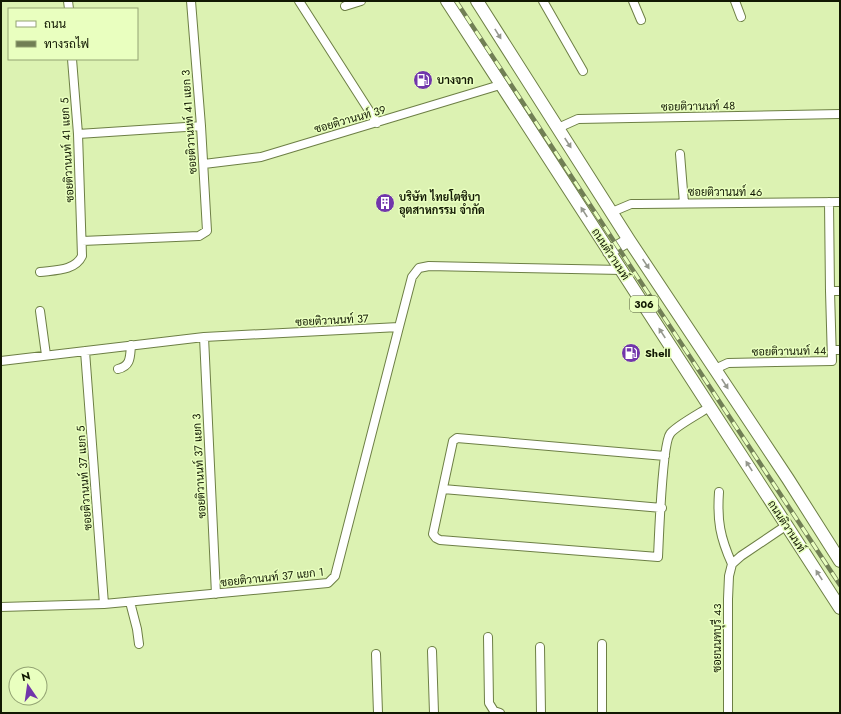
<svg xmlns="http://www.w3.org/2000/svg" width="841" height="714" font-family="Jost,Sarabun,sans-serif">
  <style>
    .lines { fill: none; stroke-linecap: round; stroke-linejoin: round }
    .minor-casing { stroke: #6d7f45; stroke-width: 10 }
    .primary-casing { stroke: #6d7f45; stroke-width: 14 }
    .minor { stroke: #fff; stroke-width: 8 }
    .primary { stroke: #fff; stroke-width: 12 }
    .rail-casing { stroke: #717f55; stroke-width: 4.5 }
    .rail { stroke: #e9ffbf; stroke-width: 3; stroke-dasharray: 9; stroke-linecap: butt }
    .oneway { fill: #94978d }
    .labels { text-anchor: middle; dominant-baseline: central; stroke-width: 3; stroke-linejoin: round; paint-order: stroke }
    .shield { fill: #e9ffbf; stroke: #525d3b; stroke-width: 1 }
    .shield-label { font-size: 10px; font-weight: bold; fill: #111802 }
    .poi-label { font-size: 11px; font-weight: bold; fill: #111802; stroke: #e9ffbf; text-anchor: start }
    .street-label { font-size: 11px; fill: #111802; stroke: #e9ffbf }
  </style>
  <rect width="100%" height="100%" fill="#dcf2b2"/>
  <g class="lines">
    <defs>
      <path id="minor" d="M68 1 69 9
        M299 1 377 123
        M543 1 583 71
        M633 1 641 20
        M735 1 741 17
        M345 6 361 1
        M558 128 578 119 840 114
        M78 134 201 126
        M680 154 684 203
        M204 164 261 157 500 85
        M829 202 830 291
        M612 212 631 204H639L840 202
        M82 241 199 236 207 231 201 126 191 1
        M40 272C55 270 75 271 82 256L78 134 72 59
        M40 311 46 355
        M204 337 216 594
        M832 350H840
        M85 351 104 604
        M1 361 204 337 399 327 412 277 419 268 429 266 622 270
        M118 369C131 366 130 357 131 345
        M715 369 728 363 832 361 830 291H840
        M665 456 457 438 453 441 433 534 436 538 440 540 658 557C659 537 662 445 670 434 674 427 702 412 711 406
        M443 489 662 508
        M719 492C717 521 720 537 732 564
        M732 564 741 556 787 525
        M130 602 137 629 139 644
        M1 607 104 604 328 583 335 576 399 327
        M488 637 489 703 494 711 500 713
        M602 644V713
        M540 647 541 713
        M432 651 434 713
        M376 654 378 713
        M728 713V599L729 576 732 564"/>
      <path id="primary" d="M447 1 840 608
        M477 1 629 240 788 479 840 561
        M609 252 629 240"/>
    </defs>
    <use href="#minor" class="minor-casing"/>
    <use href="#primary" class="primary-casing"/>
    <use href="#minor" class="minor"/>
    <use href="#primary" class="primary"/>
    <defs>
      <path id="rail" d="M456 1 840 585"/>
    </defs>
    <use href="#rail" class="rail-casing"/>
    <use href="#rail" class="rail"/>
  </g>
  <defs><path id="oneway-solid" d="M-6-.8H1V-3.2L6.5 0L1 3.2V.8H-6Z"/></defs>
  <g class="oneway">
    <use href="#oneway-solid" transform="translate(498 34) rotate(58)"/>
    <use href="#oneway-solid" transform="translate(568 143) rotate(57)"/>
    <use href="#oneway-solid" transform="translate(584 212) rotate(-123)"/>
    <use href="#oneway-solid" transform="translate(646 264) rotate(56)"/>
    <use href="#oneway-solid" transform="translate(662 333) rotate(-123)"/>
    <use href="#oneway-solid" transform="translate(725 384) rotate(57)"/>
    <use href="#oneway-solid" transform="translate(749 466) rotate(-123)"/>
    <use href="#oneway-solid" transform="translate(819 575) rotate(-123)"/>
  </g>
  <defs>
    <symbol id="fuel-disc" viewBox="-11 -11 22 22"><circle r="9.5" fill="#7136ab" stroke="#e9ffbf"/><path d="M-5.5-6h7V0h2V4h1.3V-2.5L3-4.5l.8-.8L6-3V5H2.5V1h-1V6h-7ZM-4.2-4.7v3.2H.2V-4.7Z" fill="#fff"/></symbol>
    <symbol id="building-disc" viewBox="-11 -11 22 22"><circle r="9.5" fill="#7136ab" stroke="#e9ffbf"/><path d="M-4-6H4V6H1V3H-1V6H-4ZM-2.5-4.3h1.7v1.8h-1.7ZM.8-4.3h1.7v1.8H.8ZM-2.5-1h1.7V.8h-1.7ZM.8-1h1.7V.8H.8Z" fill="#fff"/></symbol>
  </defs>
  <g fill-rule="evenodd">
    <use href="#fuel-disc" x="412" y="69" width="22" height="22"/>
    <use href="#building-disc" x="374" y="192" width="22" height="22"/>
    <use href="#fuel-disc" x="620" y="342" width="22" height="22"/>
  </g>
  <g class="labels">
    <rect class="shield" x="630" y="296" width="28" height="16" rx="3"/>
    <g class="shield-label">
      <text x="644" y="304">306</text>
    </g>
    <g class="poi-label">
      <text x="437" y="80">บางจาก</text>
      <text x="399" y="197">บริษัท ไทยโตชิบา<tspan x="399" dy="13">อุตสาหกรรม จำกัด</tspan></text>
      <text x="645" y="353">Shell</text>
    </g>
    <g class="street-label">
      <text transform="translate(698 106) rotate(-1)">ซอยติวานนท์ 48</text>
      <text transform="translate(350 119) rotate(-16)">ซอยติวานนท์ 39</text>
      <text transform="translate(189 122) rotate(-94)">ซอยติวานนท์ 41 แยก 3</text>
      <text transform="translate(67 150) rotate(-93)">ซอยติวานนท์ 41 แยก 5</text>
      <text x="725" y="192">ซอยติวานนท์ 46</text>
      <text transform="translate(611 254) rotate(57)">ถนนติวานนท์</text>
      <text transform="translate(332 320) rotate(-3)">ซอยติวานนท์ 37</text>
      <text transform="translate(789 351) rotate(-1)">ซอยติวานนท์ 44</text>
      <text transform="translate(199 466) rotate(-93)">ซอยติวานนท์ 37 แยก 3</text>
      <text transform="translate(84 478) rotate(-94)">ซอยติวานนท์ 37 แยก 5</text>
      <text transform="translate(787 526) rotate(57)">ถนนติวานนท์</text>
      <text transform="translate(272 577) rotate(-6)">ซอยติวานนท์ 37 แยก 1</text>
      <text transform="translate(717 638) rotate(-90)">ซอยนนทบุรี 43</text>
    </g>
  </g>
  <rect width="841" height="714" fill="none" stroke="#111802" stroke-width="4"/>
  <rect x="8" y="8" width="130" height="52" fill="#e9ffbf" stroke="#93a373"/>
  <rect x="16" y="21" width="20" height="6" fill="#ffffff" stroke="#93a373"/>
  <text x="44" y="28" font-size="12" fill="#111802">ถนน</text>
  <rect x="16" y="41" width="20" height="6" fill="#717f55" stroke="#93a373"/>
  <text x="44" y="48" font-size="12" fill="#111802">ทางรถไฟ</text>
  <g transform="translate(28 686) rotate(347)"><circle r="19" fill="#e9ffbf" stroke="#93a373"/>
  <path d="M0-3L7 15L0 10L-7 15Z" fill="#7136ab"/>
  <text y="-6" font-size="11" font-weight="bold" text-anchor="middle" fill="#111802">N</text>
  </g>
</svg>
